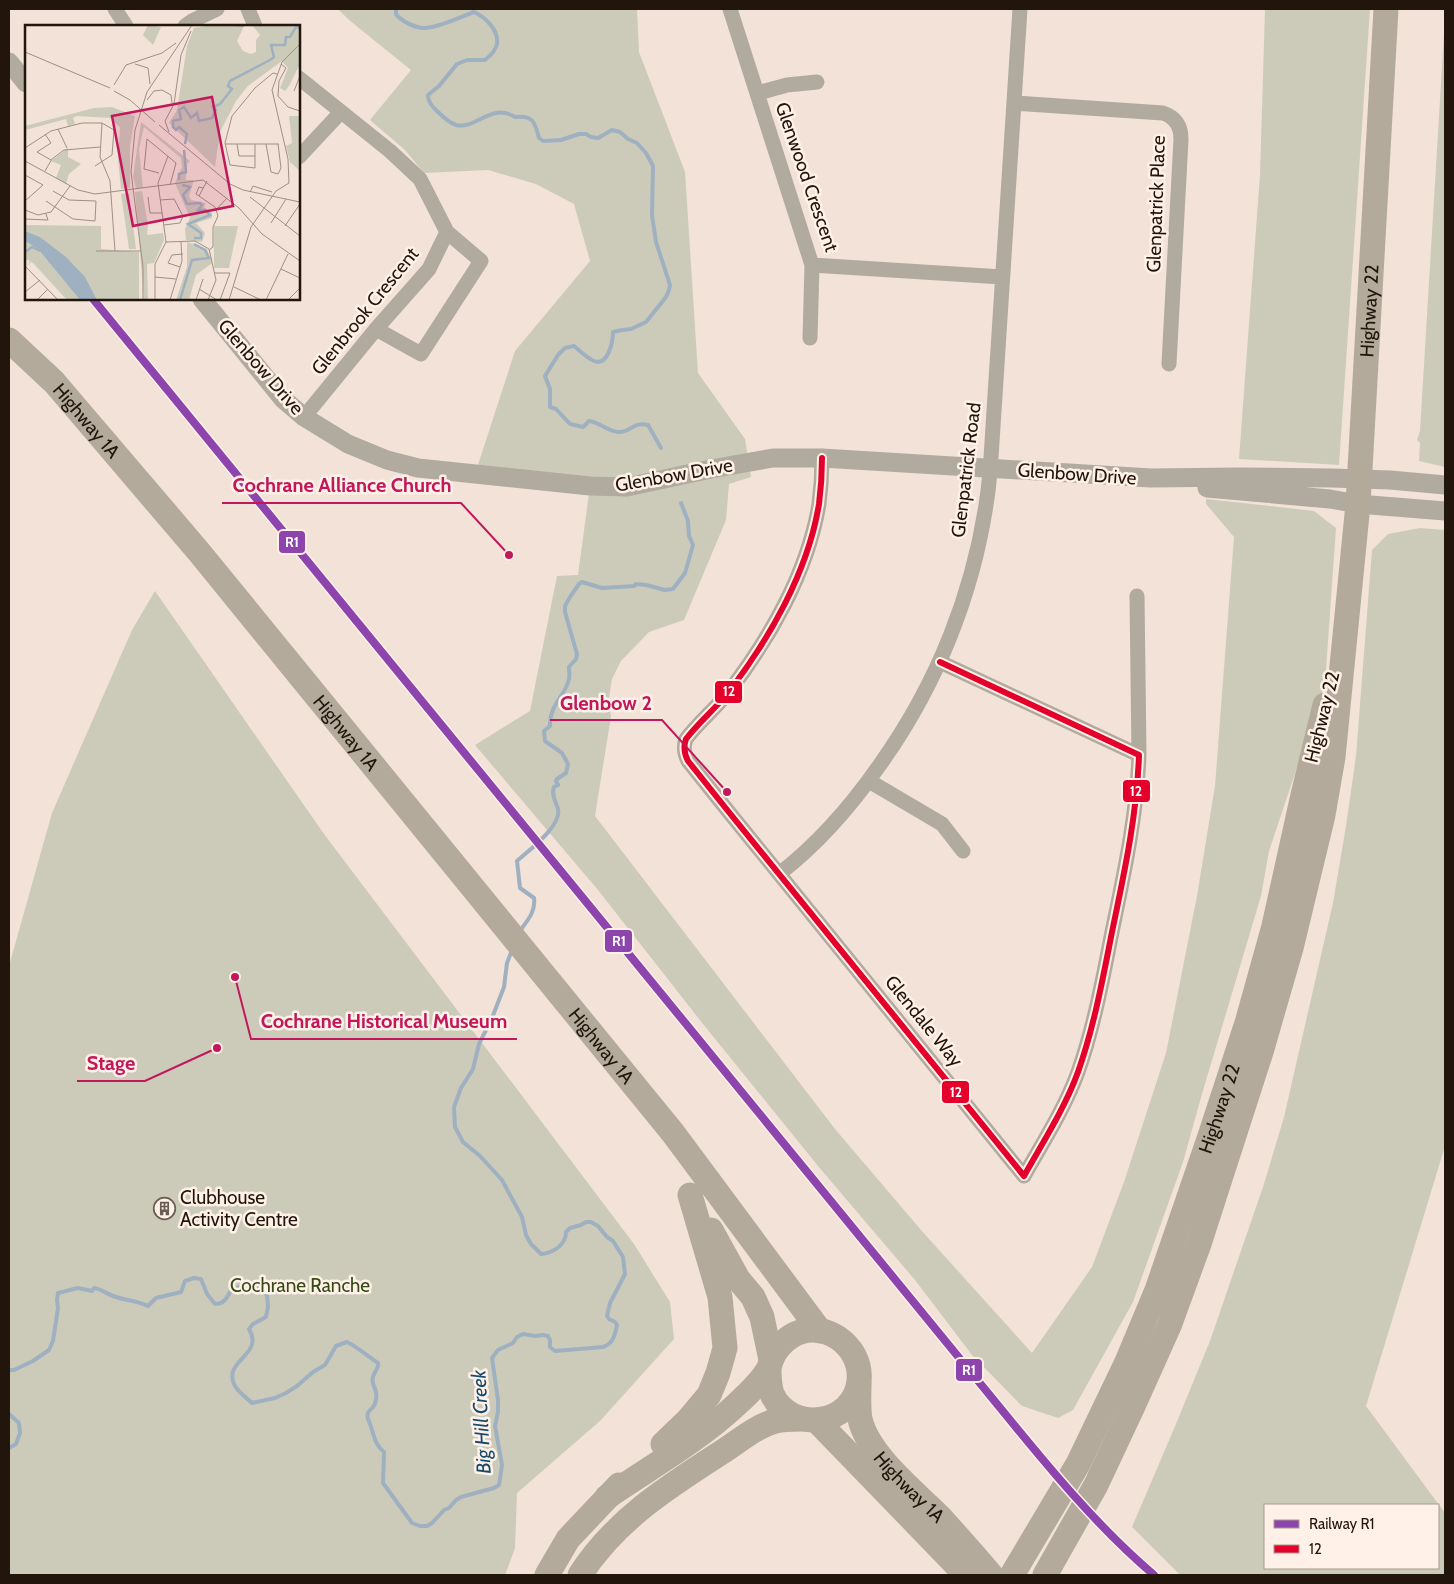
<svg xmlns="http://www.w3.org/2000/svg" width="1454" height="1584" font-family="Cabin,sans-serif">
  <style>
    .green { fill: #cccbba; fill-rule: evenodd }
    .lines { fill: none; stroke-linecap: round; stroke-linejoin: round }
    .stream { stroke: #9fb0c0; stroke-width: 4 }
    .minor { stroke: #b1aa9e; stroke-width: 15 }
    .tertiary { stroke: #b1aa9e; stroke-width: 19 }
    .primary { stroke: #b3aa9c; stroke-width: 25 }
    .bus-1-casing { stroke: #fff1e7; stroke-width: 10 }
    .bus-1 { stroke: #e4002b; stroke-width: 6 }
    .rail-1-casing { stroke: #fff1e7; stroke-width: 11 }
    .rail-1 { stroke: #8e44ad; stroke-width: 8 }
    .labels { text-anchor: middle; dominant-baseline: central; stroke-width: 5; stroke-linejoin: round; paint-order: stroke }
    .street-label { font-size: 19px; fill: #21150c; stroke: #fff1e7 }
    .poi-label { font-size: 19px; fill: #21150c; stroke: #fff1e7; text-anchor: start }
    .park-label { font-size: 19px; fill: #334a17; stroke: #fff1e7 }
    .water-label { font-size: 20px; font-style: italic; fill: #164b6f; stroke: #fff1e7 }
    .inset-river { fill: none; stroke: #9fb0c0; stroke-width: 2.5 }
    .inset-road { fill: none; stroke: #9e9086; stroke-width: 1 }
    .view { fill: #c2185b; fill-opacity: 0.15; stroke: #c2185b; stroke-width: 2.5 }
    .inset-edge { fill: none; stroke: #21150c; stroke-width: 2.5 }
    .leader { fill: none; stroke: #c2185b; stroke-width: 2 }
    .callout-dot { fill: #c2185b; stroke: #fff1e7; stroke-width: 2 }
    .callout-label { font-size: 20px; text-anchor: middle; font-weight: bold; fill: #c2185b; stroke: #fff1e7; stroke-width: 5; stroke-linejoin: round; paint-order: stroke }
    .line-badge { stroke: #fff1e7; stroke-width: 2 }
    .badge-label { font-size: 14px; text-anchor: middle; font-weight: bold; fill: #fff }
  </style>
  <rect width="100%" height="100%" fill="#f2e2d8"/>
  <path class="green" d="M338 9H637L639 52 685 172 698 373 745 439 751 477 729 484 726 520 684 620 649 632 621 661 612 679 608 704 611 716 595 816 835 1129 921 1230 1032 1353 1092 1267 1124 1182 1166 1053 1197 896 1215 786 1234 537 1206 504V499L1314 511 1336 528 1325 684 1269 851 1261 896 1202 1094 1183 1162 1133 1302 1073 1410 1058 1418 1022 1406 972 1355 915 1280 818 1166 703 1024 598 890 475 745 530 711 557 576 578 575 590 486 475 474 515 351 590 261 574 204 536 184 488 170 424 173 405 150 370 120 411 70 349 20Z
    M1265 9H1370L1339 465 1239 459 1260 175Z
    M1445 17V467L1419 461 1420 443 1417 440 1420 431Z
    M1420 528 1445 530V1146L1366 1406 1445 1513V1575H1180L1132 1527 1176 1424 1210 1341 1264 1184 1284 1117 1333 903 1346 826 1356 756 1372 550 1388 534ZM1438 1505V1568H1265V1505Z
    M155 591 324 834 634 1244 670 1302 674 1339 600 1421 517 1493 515 1548 505 1575H9V966L52 813 132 630Z"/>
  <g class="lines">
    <path class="stream" d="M396 9V14C401 21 415 28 424 28 439 28 460 17 474 12 485 17 499 30 497 44 496 50 490 56 485 60H467L457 64 439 86 428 95C428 102 432 106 437 111 442 116 449 123 456 125 476 130 491 102 515 117 533 115 535 122 539 138L543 141 561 140 579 134H586L591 137 598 138 612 130 620 132 628 139 637 143 646 153 653 166 652 215 656 242 670 285 669 290 666 297 646 322 631 329 622 330 613 332C613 341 608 367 594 361 587 358 580 351 574 346L565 348 558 355 545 376 550 389V407L556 409 570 424 583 427 589 421C600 422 608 432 619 432 632 432 633 421 648 425L661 448
      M519 932C527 921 536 912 534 898L520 888 517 861C528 851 562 826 558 809 556 802 551 795 554 787L558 785 556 781 557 779 566 773 568 764 562 753 545 741 544 731 550 726C549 704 566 696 569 679 570 674 569 672 569 667L576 659 577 654 565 612V606L570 597 579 584 582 582 602 588 634 586 636 584 646 585 665 590 673 589 685 573 693 545 689 536 688 521 681 503
      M9 1370H14L33 1361 49 1350 53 1341 58 1308 57 1300 58 1293 78 1288 92 1291 94 1288C102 1289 108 1295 116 1297 128 1301 136 1300 148 1306L156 1298 181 1292 185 1281 194 1278 201 1279 207 1294 215 1304C224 1304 227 1298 231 1290L240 1287 245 1282H249L253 1287 259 1288 267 1295 268 1307 266 1317 253 1324 249 1329C265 1356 221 1360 235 1386 239 1393 247 1398 252 1403L275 1398 286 1393 297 1386 313 1372 325 1365 336 1346 347 1342C359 1348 367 1356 378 1363 379 1369 374 1371 373 1377 371 1384 375 1386 376 1392 377 1395 376 1404 373 1407 372 1409 369 1410 368 1413 366 1418 369 1420 370 1424 374 1434 374 1444 384 1452L383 1483 412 1523 420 1526H427L432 1523 444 1510 449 1508 456 1500 461 1497 494 1488 499 1485 502 1465 495 1426 498 1412V1400L492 1358 498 1350 513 1343 517 1337 523 1334 535 1336 543 1335 548 1336 550 1340V1347L555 1351 603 1347C613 1344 615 1335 617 1325L615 1322 609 1319 607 1316 610 1303 625 1274 623 1257 613 1241 607 1237 598 1226 591 1222H586L581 1225 570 1228 566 1232C566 1245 553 1253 541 1254L531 1244 526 1235 522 1217 502 1180 480 1156 463 1142 455 1127 454 1107 461 1088 473 1069 479 1044 492 1018 504 987 507 963 512 950
      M9 1414 19 1423 20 1433 16 1444 9 1448"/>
    <path class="minor" d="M115 9 126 26
      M248 9 255 26
      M730 9 812 265 1002 277
      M185 26 192 21 217 9
      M299 78 390 151 420 179 447 232 429 269 376 329 304 417
      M758 93 787 85 817 82
      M1014 103 1163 113C1175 117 1181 126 1181 139L1169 364
      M299 157 341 112
      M376 329 421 354 481 261 447 232
      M810 338 812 265
      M822 458C822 474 821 489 819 504 808 572 769 640 727 694 714 710 698 723 686 739 683 747 684 753 688 761L728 811 1024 1176C1043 1142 1065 1108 1078 1072 1094 1027 1103 978 1112 932 1124 874 1137 815 1139 755L940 662
      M1137 596 1139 755
      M869 781 942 824 963 851
      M779 874C818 844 851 806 879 766 937 685 975 591 988 491 990 475 991 459 992 442L1020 9"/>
    <path class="tertiary" d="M9 62 26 83
      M202 299 283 399 304 417 348 444 387 460 418 468 590 486 627 487 711 469 773 458H822L1151 478 1238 477 1332 478 1390 480 1445 485
      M1207 488 1330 499 1358 504 1445 511"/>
    <g class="primary">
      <path id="s1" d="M9 340 54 382 199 552 673 1133 820 1331"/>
      <path d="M711 1230 738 1279 753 1297 762 1317 771 1360"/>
      <path id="s2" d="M859 1384C859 1395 858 1408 860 1419 868 1455 915 1492 941 1518 958 1537 975 1556 991 1575"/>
      <path d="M817 1421 966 1575"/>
      <path d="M663 1444 688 1420 709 1395 718 1373 725 1348 720 1297 690 1195"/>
      <path d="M607 1497C649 1468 699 1440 736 1405 747 1395 762 1381 769 1368 770 1366 770 1363 771 1361 774 1352 781 1343 790 1337 821 1316 863 1345 859 1381 854 1426 790 1434 772 1394 769 1385 769 1377 769 1368"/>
      <path d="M547 1575 568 1539 619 1485"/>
      <path d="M580 1575C615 1520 669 1486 722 1452 739 1441 755 1427 775 1421 783 1419 793 1419 801 1419"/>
      <path id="s3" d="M1012 1575 1078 1464 1126 1364 1157 1290 1210 1136 1247 1023 1274 926 1303 795 1325 705"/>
      <path id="s4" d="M1045 1575 1096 1485 1134 1404 1169 1326 1199 1244 1261 1052 1291 948 1323 815 1333 757 1358 504 1386 9"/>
    </g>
    <defs>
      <path id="bus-1" d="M822 458C822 474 821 489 819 504 808 572 769 640 727 694 714 710 698 723 686 739 683 747 684 753 688 761L728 811 1024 1176C1043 1142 1065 1108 1078 1072 1094 1027 1103 978 1112 932 1124 874 1137 815 1139 755L940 662"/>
    </defs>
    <use href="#bus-1" class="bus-1-casing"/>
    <use href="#bus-1" class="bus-1"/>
    <defs>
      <path id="rail-1" d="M93 299 974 1376C1031 1445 1086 1517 1154 1575"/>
    </defs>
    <use href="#rail-1" class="rail-1-casing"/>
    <use href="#rail-1" class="rail-1"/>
  </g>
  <defs>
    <symbol id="building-ring" viewBox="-11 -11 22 22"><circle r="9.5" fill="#fff1e7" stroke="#6a5d53" stroke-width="1.5"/><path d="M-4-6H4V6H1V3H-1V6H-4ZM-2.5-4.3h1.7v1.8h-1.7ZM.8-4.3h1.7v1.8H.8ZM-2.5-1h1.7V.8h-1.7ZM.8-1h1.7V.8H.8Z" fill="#6a5d53"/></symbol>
  </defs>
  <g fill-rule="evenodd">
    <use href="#building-ring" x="152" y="1196" width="25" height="25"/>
  </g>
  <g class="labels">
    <g class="street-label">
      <text transform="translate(807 177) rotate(71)">Glenwood Crescent</text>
      <text transform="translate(1156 204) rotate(-88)">Glenpatrick Place</text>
      <text transform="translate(365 311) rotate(-51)">Glenbrook Crescent</text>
      <text stroke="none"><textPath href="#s4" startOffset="1319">Highway 22</textPath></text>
      <text transform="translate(261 367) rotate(49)">Glenbow Drive</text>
      <text stroke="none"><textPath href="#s1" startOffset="112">Highway 1A</textPath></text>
      <text transform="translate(966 470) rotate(-83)">Glenpatrick Road</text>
      <text transform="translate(1077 474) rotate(4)">Glenbow Drive</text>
      <text transform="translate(674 475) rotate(-10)">Glenbow Drive</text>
      <text transform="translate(1322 717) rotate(-76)">Highway 22</text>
      <text stroke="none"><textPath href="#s1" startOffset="518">Highway 1A</textPath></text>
      <text transform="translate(924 1021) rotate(51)">Glendale Way</text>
      <text stroke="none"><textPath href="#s1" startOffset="922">Highway 1A</textPath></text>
      <text stroke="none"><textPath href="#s3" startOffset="512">Highway 22</textPath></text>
      <text stroke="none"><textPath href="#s2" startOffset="120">Highway 1A</textPath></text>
    </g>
    <g class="poi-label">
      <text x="180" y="1197">Clubhouse<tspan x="180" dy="22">Activity Centre</tspan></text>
    </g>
    <g class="park-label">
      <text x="300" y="1285">Cochrane Ranche</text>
    </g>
    <g class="water-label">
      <text transform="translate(481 1422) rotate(-93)">Big Hill Creek</text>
    </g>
  </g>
  <g transform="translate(25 25)">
    <rect width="275" height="275" fill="#f2e2d8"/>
    <path d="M123 0 136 2 128 20 118 10ZM186 0 219 1 212 16 218 26 226 29 231 27V15L235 10 227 0H275V39L264 61 260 66 255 63 263 43 257 36 223 61 211 76 195 107 190 142 144 98 152 85 162 21 169 3ZM87 82 110 91 105 121V163L96 164 93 134 95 102 85 93 52 91 48 93 50 99 43 101 41 94 0 105V101L69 83ZM264 91H275V146L265 137 261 121 267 118ZM116 97 165 136 162 139 161 155H169L164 171 166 175 181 178 179 182 187 188V193L171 198 180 208 177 217 161 215 160 204 165 193 150 158 157 142 156 133 119 102 114 124 118 163H111L108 152ZM43 123V132L56 139 44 149 41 159 31 153 36 140 26 136ZM117 166 123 200 122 210 138 208 139 215 129 238 122 239 123 275H119L110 167ZM104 168 111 224H104L101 203 96 169ZM0 200 76 201V224L114 227V275H72L49 240 15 212 0 206ZM189 201H213L204 243H189ZM0 216 13 224 55 275H42L9 239 6 237 2 241 5 236 0 234ZM162 217 182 224 187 238 171 250 164 275H151L162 242Z" fill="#cccbba"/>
    <path d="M0 206 15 212 41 232 60 252 72 275H55L13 224 0 216Z" fill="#9fb0c0"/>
    <path class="inset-river" d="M160 119 162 109 154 102 151 105 148 102V96L156 94 154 85 159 82 166 93 172 88 174 96 187 93 191 85 188 82 195 79 207 64 203 61 205 56 245 35 249 32 246 20H260L261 12H265L271 2 275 3M154 155V149L161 147 159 125M157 160 165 162 158 170 162 179 175 178 177 180 173 185H180L185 190 163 199 176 208V213H169M0 227 7 222 15 226M155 275 167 235 184 233 180 225 169 219"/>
    <path class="inset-road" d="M192 0 219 1M0 27 85 63M110 39 123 43 125 59M256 39 261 43 254 56 253 71 263 82 275 86M89 60 101 40 137 28 151 18M89 66 105 75 130 97M269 66 275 51M122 75 129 66 137 65 146 70 147 78M77 98 75 132 85 156 90 226M134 100 205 159 218 165 275 177M33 104 42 123M144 107 140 96 149 79 156 30 166 6M20 109 26 118 12 127 26 135M200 119H254M212 119 214 131H230M230 119V143L205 140 200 118 207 91 230 63 248 48 252 49M241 119 246 147 253 149 256 143 253 119M0 123 26 106 57 98H77L89 105 87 130 70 141M0 136 53 165 70 169 178 155 214 183 237 209 275 236M20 146 27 134 39 125 75 122M134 148 119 144 122 114 151 138 145 160M0 150 18 160 0 176M182 156 174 171 190 182 193 191 188 202V222L184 225M225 167 228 161 247 167M174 171 171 169 174 162 178 163M123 172 125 188H137M225 172 275 211M135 175 149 174 158 191 155 198 139 200M21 176 48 194 70 196 71 176 44 175 28 166M0 185 13 190 26 187 45 161M191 185 202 173M0 194 23 195 21 189M246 198 261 174M260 201 275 179M141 217 170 216 184 224 191 255 183 275M141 217 133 158 143 131M71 226H116M0 241 33 275M155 242 143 238 147 230 158 229M256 244 275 253M189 248H205L195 275M130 252 151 254M209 262 236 275M174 264 192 275M0 267 15 255M12 275 23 264M118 275V242L106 147 110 105 122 67 167 0M130 275V239L141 217M145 275 157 236 156 217M171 275 178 254M204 275 226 202 251 166 264 158 263 134 247 65 257 37 275 19M241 275 263 229M263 275 275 263"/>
    <path class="view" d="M187 72 208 181 108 201 87 91Z"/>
    <rect width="275" height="275" class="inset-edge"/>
  </g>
  <path class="leader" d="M509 555L461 503H222M727 792L662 720H550M235 977L251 1039H517M217 1048L145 1081H77"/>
  <g class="callout-dot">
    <circle cx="509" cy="555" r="5"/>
    <circle cx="727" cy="792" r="5"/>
    <circle cx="235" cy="977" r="5"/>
    <circle cx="217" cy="1048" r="5"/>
  </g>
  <g class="callout-label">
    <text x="342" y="492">Cochrane Alliance Church</text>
    <text x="606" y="710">Glenbow 2</text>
    <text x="384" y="1028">Cochrane Historical Museum</text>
    <text x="111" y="1070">Stage</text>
  </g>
  <g class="line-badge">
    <rect x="278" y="530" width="28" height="24" rx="5" fill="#8e44ad"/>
    <rect x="714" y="680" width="29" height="24" rx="5" fill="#e4002b"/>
    <rect x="1122" y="779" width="29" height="24" rx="5" fill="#e4002b"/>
    <rect x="604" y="929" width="29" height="24" rx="5" fill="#8e44ad"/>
    <rect x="941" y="1080" width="29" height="24" rx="5" fill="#e4002b"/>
    <rect x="955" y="1358" width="28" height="24" rx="5" fill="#8e44ad"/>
  </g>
  <g class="badge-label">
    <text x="292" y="547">R1</text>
    <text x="729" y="696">12</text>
    <text x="1136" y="796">12</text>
    <text x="619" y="946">R1</text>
    <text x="956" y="1097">12</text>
    <text x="969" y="1375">R1</text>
  </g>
  <rect width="1454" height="1584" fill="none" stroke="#21150c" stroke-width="20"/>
  <rect x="1264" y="1504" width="175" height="65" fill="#fff1e7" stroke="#a6998f"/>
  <rect x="1274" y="1520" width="25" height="8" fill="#8e44ad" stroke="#a6998f"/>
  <text x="1309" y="1529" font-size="15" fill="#21150c">Railway R1</text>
  <rect x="1274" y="1545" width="25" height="8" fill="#e4002b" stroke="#a6998f"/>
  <text x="1309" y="1554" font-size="15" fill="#21150c">12</text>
</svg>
